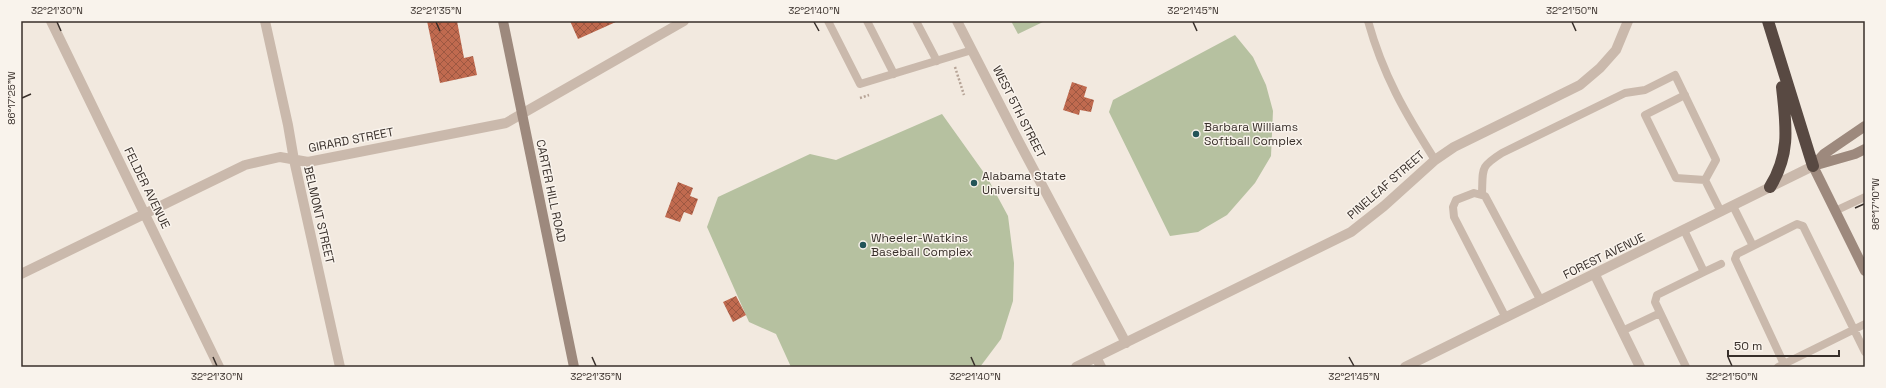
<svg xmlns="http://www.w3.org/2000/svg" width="1886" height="388" font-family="'Space Grotesk',sans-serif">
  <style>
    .park { fill: #b6c1a0 }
    .building { fill: url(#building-cross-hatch) }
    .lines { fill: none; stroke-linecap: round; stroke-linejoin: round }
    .path { stroke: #b6a396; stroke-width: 2.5; stroke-dasharray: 2 2; stroke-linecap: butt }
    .lane { stroke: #cab9ac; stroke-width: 8 }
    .street { stroke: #cab9ac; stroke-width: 10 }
    .secondary { stroke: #9d897d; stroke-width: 10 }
    .highway { stroke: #584942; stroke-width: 12 }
    .ticks { fill: none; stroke: #382f2a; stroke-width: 1.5 }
    .poi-dot { fill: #225458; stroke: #f9f3ec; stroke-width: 1.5 }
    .labels { text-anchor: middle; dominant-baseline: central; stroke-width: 3; stroke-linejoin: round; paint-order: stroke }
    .street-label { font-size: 12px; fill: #382f2a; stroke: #f9f3ec }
    .poi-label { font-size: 12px; fill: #382f2a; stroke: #f9f3ec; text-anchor: start }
    .neatline { fill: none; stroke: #382f2a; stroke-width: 1.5 }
    .ticks-label { font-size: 10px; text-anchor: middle; fill: #382f2a }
  </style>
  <defs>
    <pattern id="building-cross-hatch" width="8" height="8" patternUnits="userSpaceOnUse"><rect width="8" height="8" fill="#c06a4f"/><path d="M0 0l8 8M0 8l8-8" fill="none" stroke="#9d5842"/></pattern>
  </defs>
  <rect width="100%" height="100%" fill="#f2e9df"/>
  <path class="park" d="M1011 21H1045L1018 34Z
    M1235 35 1253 57 1266 85 1273 111 1271 156 1255 183 1227 215 1198 232 1170 236 1109 112 1113 100Z
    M942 114 987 177 1008 216 1014 263 1013 301 1001 339 980 367H791L776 334 749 322 707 227 718 197 810 154 836 160Z"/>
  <path class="building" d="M427 21H457L464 58 473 56 477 75 440 83Z
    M570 21H618L578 39Z
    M1072 82 1087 87 1084 97 1094 100 1091 112 1080 110 1079 115 1063 110Z
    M678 182 693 188 690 196 698 199 692 215 684 212 680 222 665 217Z
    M736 296 746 315 733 322 723 302Z"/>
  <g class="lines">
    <path class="path" d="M955 67 964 95
      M860 98 869 95"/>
    <path class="lane" d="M828 21 860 84 972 50
      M867 21 894 74
      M916 21 937 61
      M1368 21C1383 75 1405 113 1435 160
      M1685 95 1645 115 1676 178 1705 180
      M1482 193C1483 168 1480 167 1502 153L1625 93 1645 90 1675 75 1716 160 1705 180 1721 212
      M1733 206 1753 246
      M1835 211 1865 197
      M1684 230 1704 272 1657 295 1655 302 1686 367
      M1704 272 1721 264
      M1506 318 1454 217 1453 207 1456 200 1474 193 1485 196 1541 301
      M1622 331 1660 313
      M1784 364 1735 259 1737 254 1797 224 1803 226 1865 352
      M1778 367 1865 324"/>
    <path class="street" d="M51 21 219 367
      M265 21 288 125 294 160 340 367
      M957 21 1019 142 1126 343
      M21 274 245 165 280 157 308 162 506 123 684 21
      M1595 275 1640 367
      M1096 357 1101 367
      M1076 367 1351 232 1384 206 1435 160 1454 147 1580 85 1600 68 1616 50 1628 21
      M1405 367 1813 166"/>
    <path class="secondary" d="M503 21 574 367
      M1813 166 1865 271
      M1813 166 1824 154 1865 126
      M1813 166 1855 154 1865 149"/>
    <path class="highway" d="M1768 21 1813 166
      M1770 187C1791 153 1786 125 1782 87"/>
  </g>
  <path class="ticks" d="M57 22 61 31M436 22 440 31M814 22 819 31M1193 22 1197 31M1572 22 1576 31M22 98 31 94M1855 208 1864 204M213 357 217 366M592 357 596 366M971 357 975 366M1349 357 1354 366M1728 357 1732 366"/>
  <g class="poi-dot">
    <circle cx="1196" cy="134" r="4"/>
    <circle cx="974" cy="183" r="4"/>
    <circle cx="863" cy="245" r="4"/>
  </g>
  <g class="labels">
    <g class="street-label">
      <text transform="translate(1019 112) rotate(63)">WEST 5TH STREET</text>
      <text transform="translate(351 140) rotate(-11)">GIRARD STREET</text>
      <text transform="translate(1386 185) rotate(-41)">PINELEAF STREET</text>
      <text transform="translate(147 188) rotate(64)">FELDER AVENUE</text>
      <text transform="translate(551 191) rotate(78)">CARTER HILL ROAD</text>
      <text transform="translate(319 215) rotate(77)">BELMONT STREET</text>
      <text transform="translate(1604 256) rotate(-26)">FOREST AVENUE</text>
    </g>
    <g class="poi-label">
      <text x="1204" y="127">Barbara Williams<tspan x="1204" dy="14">Softball Complex</tspan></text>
      <text x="982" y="176">Alabama State<tspan x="982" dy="14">University</tspan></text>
      <text x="871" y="238">Wheeler-Watkins<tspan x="871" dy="14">Baseball Complex</tspan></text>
    </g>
  </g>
  <rect width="1886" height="388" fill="none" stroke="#f9f3ec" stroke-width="44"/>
  <path d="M1728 350v6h111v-6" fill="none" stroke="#382f2a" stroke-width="2"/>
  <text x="1734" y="350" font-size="12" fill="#382f2a" stroke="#f9f3ec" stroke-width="3" paint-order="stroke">50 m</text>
  <rect x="22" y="22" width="1842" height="344" class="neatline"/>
  <g class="ticks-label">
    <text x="57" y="14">32°21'30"N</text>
    <text x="436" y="14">32°21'35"N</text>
    <text x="814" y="14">32°21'40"N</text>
    <text x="1193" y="14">32°21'45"N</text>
    <text x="1572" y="14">32°21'50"N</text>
    <text transform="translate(11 98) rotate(-90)" y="4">86°17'25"W</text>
    <text transform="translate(1875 204) rotate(-90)" y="4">86°17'10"W</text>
    <text x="217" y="380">32°21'30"N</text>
    <text x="596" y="380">32°21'35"N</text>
    <text x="975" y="380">32°21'40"N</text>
    <text x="1354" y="380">32°21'45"N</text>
    <text x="1732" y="380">32°21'50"N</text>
  </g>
</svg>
